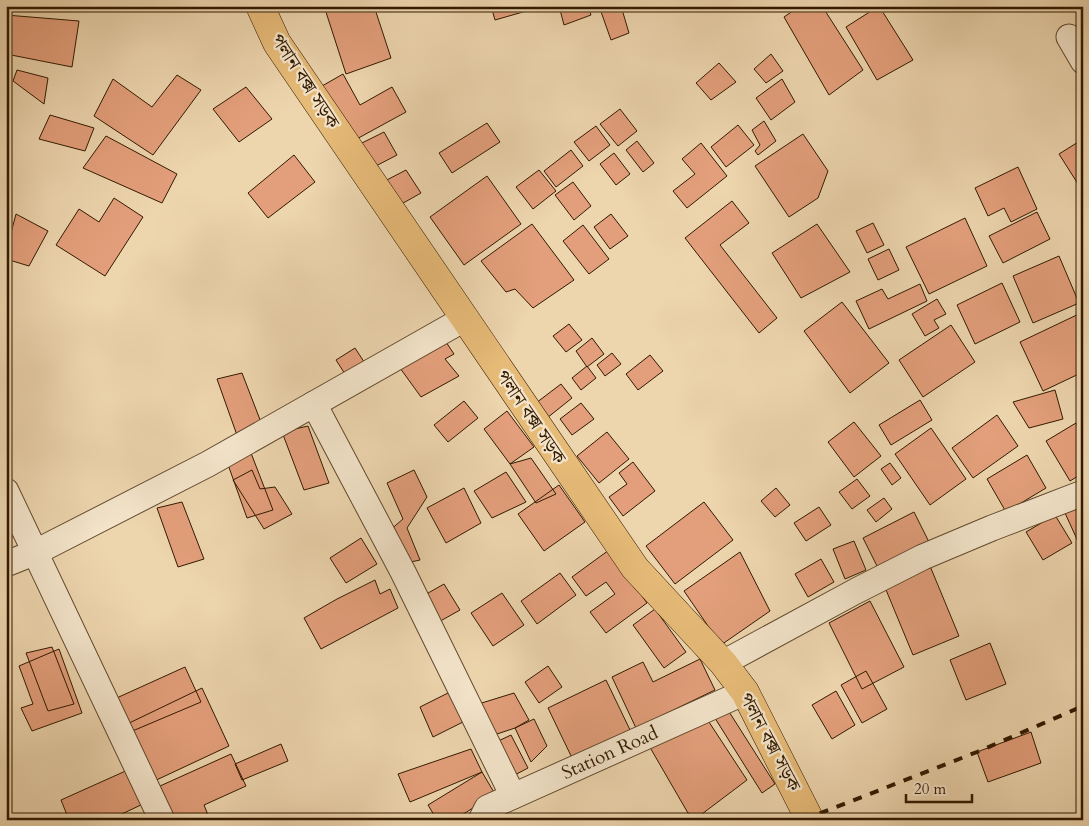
<svg xmlns="http://www.w3.org/2000/svg" width="1089" height="826" font-family="Cardo,'Noto Serif Bengali',serif">
  <style>
    .building { fill: #e39f7b; stroke: #311a00 }
    .lines { fill: none; stroke-linecap: round; stroke-linejoin: round }
    .minor-casing { stroke: #60492c; stroke-width: 27 }
    .major-casing { stroke: #311a00; stroke-width: 29 }
    .minor { stroke: #f3e4ca; stroke-width: 25 }
    .major { stroke: #e6ba77; stroke-width: 28 }
    .rail { stroke: #311a00; stroke-width: 4; stroke-dasharray: 9 9; stroke-linecap: butt }
    .labels { text-anchor: middle; dominant-baseline: central; stroke-width: 4.5; stroke-linejoin: round; paint-order: stroke }
    .street-label { font-size: 19px; fill: #311a00; stroke: #f3e4ca }
  </style>
  <rect width="100%" height="100%" fill="#edd5ae"/>
  <filter id="stains"><feTurbulence type="fractalNoise" baseFrequency=".004" numOctaves="4"/><feColorMatrix values="0 0 0 0 .2 0 0 0 0 .09 0 0 0 0 .02 0 0 0 .5 -.17"/></filter>
  <radialGradient id="worn" r=".72"><stop offset=".6" stop-color="#630" stop-opacity="0"/><stop offset="1" stop-color="#630" stop-opacity=".3"/></radialGradient>
  <path class="building" d="M324 6H374L391 58 346 74Z
    M491 6H544L495 20Z
    M559 6H588L591 15 564 25Z
    M599 6H621L629 33 611 40Z
    M800 6H822L863 70 829 95 784 17Z
    M879 6 913 60 877 80 846 27Z
    M6 15 79 21 72 67 6 54Z
    M771 54 783 71 766 83 754 69Z
    M719 63 736 82 711 100 696 83Z
    M17 70 48 78 44 104 13 81Z
    M343 74 360 105 392 87 406 112 353 141 322 86Z
    M177 75 201 90 153 155 94 116 113 79 152 107Z
    M782 79 795 102 771 120 756 98Z
    M246 87 272 119 239 142 213 109Z
    M6 90H11L6 140Z
    M620 109 637 131 618 146 600 124Z
    M50 115 94 128 85 151 39 139Z
    M764 121 776 141 758 155 755 151 760 145 752 130Z
    M487 123 500 142 452 173 439 153Z
    M738 125 754 145 726 167 711 147Z
    M596 126 610 145 589 161 574 142Z
    M384 132 397 155 372 168 360 144Z
    M803 134 828 171 818 198 789 217 755 166Z
    M106 136 177 174 162 203 83 168Z
    M1083 139V181L1078 184 1059 154Z
    M637 141 654 163 643 172 626 150Z
    M701 143 727 176 687 208 673 191 695 174 682 159Z
    M571 150 583 166 556 187 544 171Z
    M614 153 630 174 616 185 600 164Z
    M294 155 315 182 268 218 248 193Z
    M1018 167 1037 209 1011 222 1004 208 988 216 975 188Z
    M406 170 421 193 398 206 381 183Z
    M539 170 556 191 533 209 516 187Z
    M487 176 521 224 464 265 430 217Z
    M573 182 591 206 574 220 555 195Z
    M114 198 143 217 105 276 56 245 79 209 99 222Z
    M732 201 749 223 720 245 777 318 759 333 685 238Z
    M1037 212 1050 239 1003 263 989 236Z
    M16 214 48 231 29 266 6 259V252Z
    M611 214 628 236 610 249 594 227Z
    M965 218 987 266 929 294 906 247Z
    M873 223 884 245 867 253 856 231Z
    M532 224 574 280 533 308 515 289 506 292 481 261Z
    M817 224 850 272 801 298 772 253Z
    M583 225 609 259 589 274 563 241Z
    M889 249 899 270 878 280 868 259Z
    M1059 256 1079 303 1033 323 1013 276Z
    M1002 283 1020 322 975 344 957 305Z
    M920 284 927 301 869 329 856 301 882 289 888 299Z
    M937 299 946 314 934 320 939 328 925 336 912 314Z
    M842 302 889 363 850 393 804 331Z
    M1083 312V372L1043 391 1020 342Z
    M569 324 582 340 566 352 553 336Z
    M951 325 975 362 923 397 899 360Z
    M592 338 604 354 587 367 576 351Z
    M444 339 454 354 445 359 459 376 421 397 400 368Z
    M355 348 372 374 354 388 336 360Z
    M612 353 621 364 605 376 597 365Z
    M650 355 663 371 638 390 626 374Z
    M587 366 596 378 581 390 572 378Z
    M242 373 264 430 238 438 217 379Z
    M561 384 572 398 547 418 536 403Z
    M1055 390 1063 419 1029 428 1013 402Z
    M920 400 932 420 891 445 879 425Z
    M464 401 478 418 448 442 434 425Z
    M581 403 594 419 572 435 560 419Z
    M507 411 534 447 510 464 484 429Z
    M997 415 1018 446 973 478 952 448Z
    M854 422 881 456 854 477 828 442Z
    M1076 423 1083 434V473L1070 481 1046 441Z
    M308 426 329 483 304 490 282 432Z
    M931 428 966 479 930 505 895 454Z
    M607 432 629 459 599 483 577 456Z
    M251 453 273 510 247 518 226 459Z
    M1027 455 1046 488 1006 512 987 479Z
    M531 458 556 494 536 503 510 464Z
    M633 462 655 491 623 516 609 497 627 484 619 473Z
    M890 463 901 478 892 485 881 469Z
    M252 470 260 489 275 487 292 514 264 529 233 480Z
    M414 470 427 497 407 528 420 560 406 563 389 531 403 519 387 483Z
    M506 472 526 502 492 518 474 491Z
    M857 479 870 496 852 509 839 492Z
    M559 485 585 522 544 551 518 514Z
    M464 488 481 523 446 543 427 508Z
    M776 488 790 505 775 517 761 501Z
    M6 494 22 534 6 539Z
    M884 498 892 509 876 522 867 510Z
    M182 502 204 559 178 567 157 508Z
    M704 502 733 540 675 584 646 546Z
    M1083 505V548H1081L1065 513Z
    M819 507 831 525 806 541 794 523Z
    M914 512 929 542 878 568 863 538Z
    M1055 515 1072 543 1043 560 1026 532Z
    M361 538 377 564 346 583 330 558Z
    M854 541 866 570 845 579 833 549Z
    M609 550 647 603 606 633 590 612 615 594 606 582 586 596 572 577Z
    M740 552 770 611 721 645 684 591Z
    M821 559 834 582 808 597 795 574Z
    M930 566 959 636 913 655 884 585Z
    M560 573 576 595 537 624 521 601Z
    M375 580 380 594 390 589 398 608 321 649 304 618 337 599Z
    M444 584 460 610 428 628 414 601Z
    M502 593 524 625 493 646 471 613Z
    M870 601 904 667 862 689 829 623Z
    M655 609 686 652 664 668 633 625Z
    M990 643 1006 684 966 700 950 660Z
    M52 647 74 704 48 711 26 653Z
    M59 649 82 713 32 731 21 708 33 704 19 666Z
    M700 659 715 690 636 728 612 677 643 662 653 682Z
    M548 666 562 687 539 703 525 682Z
    M185 667 201 702 123 735 110 701Z
    M866 671 887 709 862 723 841 685Z
    M606 680 631 732 573 760 548 708Z
    M202 688 229 746 150 783 123 726Z
    M452 691 467 720 433 737 420 707Z
    M836 691 855 725 832 739 812 705Z
    M514 693 529 720 515 728 485 738 472 706Z
    M726 707 775 784 762 793 713 715Z
    M534 719 547 746 531 762 515 728Z
    M707 719 747 780 694 820H692L648 744Z
    M1031 732 1041 763 988 782 977 752Z
    M511 735 528 768 511 777 494 743Z
    M281 744 288 761 242 780 235 764Z
    M471 749 482 772 410 802 398 774Z
    M231 754 246 786 204 805 210 820H175L160 786Z
    M130 769 143 804 109 820H69L61 800Z
    M482 772 495 794 454 820H437L428 805Z"/>
  <g class="lines">
    <defs>
      <g id="minor">
        <path d="M1069 37 1083 61"/>
        <path d="M314 404 403 572 513 796"/>
        <path d="M6 491 162 820"/>
        <path d="M6 564 36 552 208 464 464 319"/>
        <path d="M723 663 856 591 923 557 992 528 1083 493"/>
        <path id="s1" d="M481 820 487 808 745 692"/>
      </g>
      <path id="major" d="M260 6 277 43 635 568 723 663 745 692 810 820"/>
    </defs>
    <use href="#minor" class="minor-casing"/>
    <use href="#major" class="major-casing"/>
    <use href="#minor" class="minor"/>
    <use href="#major" class="major"/>
    <path class="rail" d="M803 820 977 752 1083 706"/>
  </g>
  <g class="labels">
    <g class="street-label">
      <text transform="translate(305 81) rotate(57)">পলান বক্স সড়ক</text>
      <text transform="translate(531 417) rotate(56)">পলান বক্স সড়ক</text>
      <text transform="translate(770 742) rotate(62)">পলান বক্স সড়ক</text>
      <text stroke="none"><textPath href="#s1" startOffset="148">Station Road</textPath></text>
    </g>
  </g>
  <rect width="1089" height="826" fill="none" stroke="#edd5ae" stroke-width="25"/>
  <rect x="8" y="8" width="1074" height="811" fill="none" stroke="#311a00" stroke-width="2.5"/>
  <rect x="12" y="12" width="1064" height="801" fill="none" stroke="#311a00"/>
  <path d="M906 794v8h66v-8" fill="none" stroke="#311a00" stroke-width="2.5"/>
  <text x="914" y="794" font-size="15" fill="#311a00" stroke="#f3e4ca" stroke-width="4" paint-order="stroke">20 m</text>
  <rect width="100%" height="100%" filter="url(#stains)"/>
  <rect width="100%" height="100%" fill="url(#worn)"/>
</svg>
